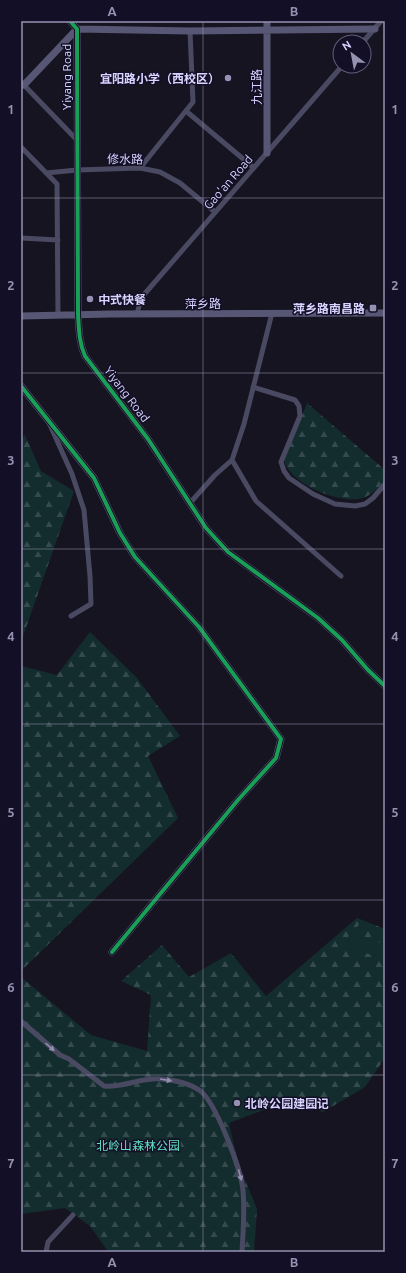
<svg xmlns="http://www.w3.org/2000/svg" width="406" height="1273" font-family="Ubuntu,'Noto Sans SC',sans-serif">
  <style>
    .forest { fill: url(#forest-firs) }
    .park { fill: #132c2d }
    .lines { fill: none; stroke-linecap: round; stroke-linejoin: round }
    .street { stroke: #4a4962; stroke-width: 5 }
    .secondary { stroke: #575674; stroke-width: 7 }
    .cycleway-casing { stroke: #130f26; stroke-width: 6 }
    .cycleway { stroke: #1a9f57; stroke-width: 4 }
    .oneway { fill: #928eb0 }
    .grid { fill: none; stroke: #9591b1; stroke-width: 1; stroke-opacity: 0.55 }
    .poi-dot { fill: #9591b1; stroke: #130f26; stroke-width: 1.5 }
    .labels { text-anchor: middle; dominant-baseline: central; stroke-width: 3; stroke-linejoin: round; paint-order: stroke }
    .street-label { font-size: 12px; fill: #d9d4ff; stroke: #130f26 }
    .poi-label { font-size: 12px; font-weight: bold; fill: #d9d4ff; stroke: #130f26; text-anchor: end }
    .park-label { font-size: 12px; fill: #5fe0c0; stroke: #130f26 }
    .neatline { fill: none; stroke: #9591b1; stroke-width: 1.5 }
    .grid-label { font-size: 13px; text-anchor: middle; font-weight: bold; fill: #9591b1 }
  </style>
  <defs>
    <pattern id="forest-firs" width="22" height="20" patternUnits="userSpaceOnUse"><rect width="22" height="20" fill="#132c2d"/><path d="M5 1l3.5 6h-7zM16 11l3.5 6h-7z" fill="#354a4c"/></pattern>
  </defs>
  <rect width="100%" height="100%" fill="#161421"/>
  <path class="forest" d="M307 403 385 470V481C379 487 371 495 363 498 341 505 289 484 284 460Z
    M25 435 41 471 74 491 21 642V439Z
    M90 632 137 678 180 736 148 756 178 818 21 971V666L57 675Z
    M357 918 385 929V1058L365 1087 323 1112 289 1100 229 1123 238 1163 257 1209 254 1252H107V1250L90 1226 65 1208 21 1214V977L91 1035 147 1051 151 995 121 981 162 945 189 977 231 953 266 996Z"/>
  <path class="park" d="M362 921 366 923 359 937 385 944V958L349 949C346 929 352 935 362 921Z"/>
  <g class="lines">
    <path class="street" d="M363 42 381 21
      M21 82 76 139
      M186 111 254 168
      M21 147 57 184 58 315
      M140 168 193 102 190 31
      M46 173 77 170 140 168 160 172 180 183 215 212
      M21 238 58 240
      M137 314 141 298 342 66
      M253 387 295 400 299 406 300 416 281 462 284 471 289 478 313 494 335 504 355 506 365 504 373 498 385 484
      M50 425 72 474 84 510 90 576 91 604 71 616
      M232 460 256 501 341 576
      M190 503 215 475 232 460 244 424 272 313
      M21 1021 60 1055 69 1059 104 1086C123 1088 142 1077 161 1079 173 1080 189 1083 199 1090 215 1100 242 1171 243 1191 245 1211 243 1232 242 1252
      M46 1252 48 1242 73 1215"/>
    <path class="secondary" d="M70 21 77 29 78 314C79 329 79 343 85 356L148 439 206 528 228 552 318 618 342 640 368 670 385 686
      M24 85 77 29 190 31 375 29
      M267 153V21
      M21 316 111 314 385 313
      M21 386 94 478 120 533 135 557 199 627 281 739 276 758 238 800 112 952"/>
    <defs>
      <path id="cycleway" d="M70 21 77 29 78 314C79 329 79 343 85 356L148 439 206 528 228 552 318 618 342 640 368 670 385 686
        M21 386 94 478 120 533 135 557 199 627 281 739 276 758 238 800 112 952"/>
    </defs>
    <use href="#cycleway" class="cycleway-casing"/>
    <use href="#cycleway" class="cycleway"/>
  </g>
  <defs><path id="oneway-solid" d="M-6-.8H1V-3.2L6.5 0L1 3.2V.8H-6Z"/></defs>
  <g class="oneway">
    <use href="#oneway-solid" transform="translate(50 1047) rotate(42)"/>
    <use href="#oneway-solid" transform="translate(166 1080) rotate(9)"/>
    <use href="#oneway-solid" transform="translate(240 1175) rotate(75)"/>
  </g>
  <path class="grid" d="M203 21V1252M21 198H385M21 373H385M21 549H385M21 724H385M21 900H385M21 1075H385"/>
  <g class="poi-dot">
    <circle cx="228" cy="78" r="4"/>
    <circle cx="90" cy="299" r="4"/>
    <rect x="369" y="304" width="8" height="8" rx="2"/>
    <circle cx="237" cy="1103" r="4"/>
  </g>
  <g class="labels">
    <g class="street-label">
      <text transform="translate(66 77) rotate(-90)">Yiyang Road</text>
      <text transform="translate(256 87) rotate(-90)">九江路</text>
      <text transform="translate(125 159) rotate(1)">修水路</text>
      <text transform="translate(228 182) rotate(-49)">Gao'an Road</text>
      <text x="203" y="303">萍乡路</text>
      <text transform="translate(127 394) rotate(53)">Yiyang Road</text>
    </g>
    <g class="poi-label">
      <text x="220" y="78">宜阳路小学（西校区）</text>
      <text x="98" y="299" text-anchor="start">中式快餐</text>
      <text x="365" y="308">萍乡路南昌路</text>
      <text x="245" y="1103" text-anchor="start">北岭公园建园记</text>
    </g>
    <g class="park-label">
      <text x="138" y="1145">北岭山森林公园</text>
    </g>
  </g>
  <rect width="406" height="1273" fill="none" stroke="#130f26" stroke-width="44"/>
  <g transform="translate(352 54) rotate(328)"><circle r="19" fill="#130f26" stroke="#625e7d"/>
  <path d="M0-3L7 15L0 10L-7 15Z" fill="#9591b1"/>
  <text y="-6" font-size="11" font-weight="bold" text-anchor="middle" fill="#d9d4ff">N</text>
  </g>
  <rect x="22" y="22" width="362" height="1229" class="neatline"/>
  <g class="grid-label">
    <text x="112" y="16">A</text>
    <text x="294" y="16">B</text>
    <text x="11" y="114">1</text>
    <text x="395" y="114">1</text>
    <text x="11" y="290">2</text>
    <text x="395" y="290">2</text>
    <text x="11" y="465">3</text>
    <text x="395" y="465">3</text>
    <text x="11" y="641">4</text>
    <text x="395" y="641">4</text>
    <text x="11" y="817">5</text>
    <text x="395" y="817">5</text>
    <text x="11" y="992">6</text>
    <text x="395" y="992">6</text>
    <text x="11" y="1168">7</text>
    <text x="395" y="1168">7</text>
    <text x="112" y="1267">A</text>
    <text x="294" y="1267">B</text>
  </g>
</svg>
